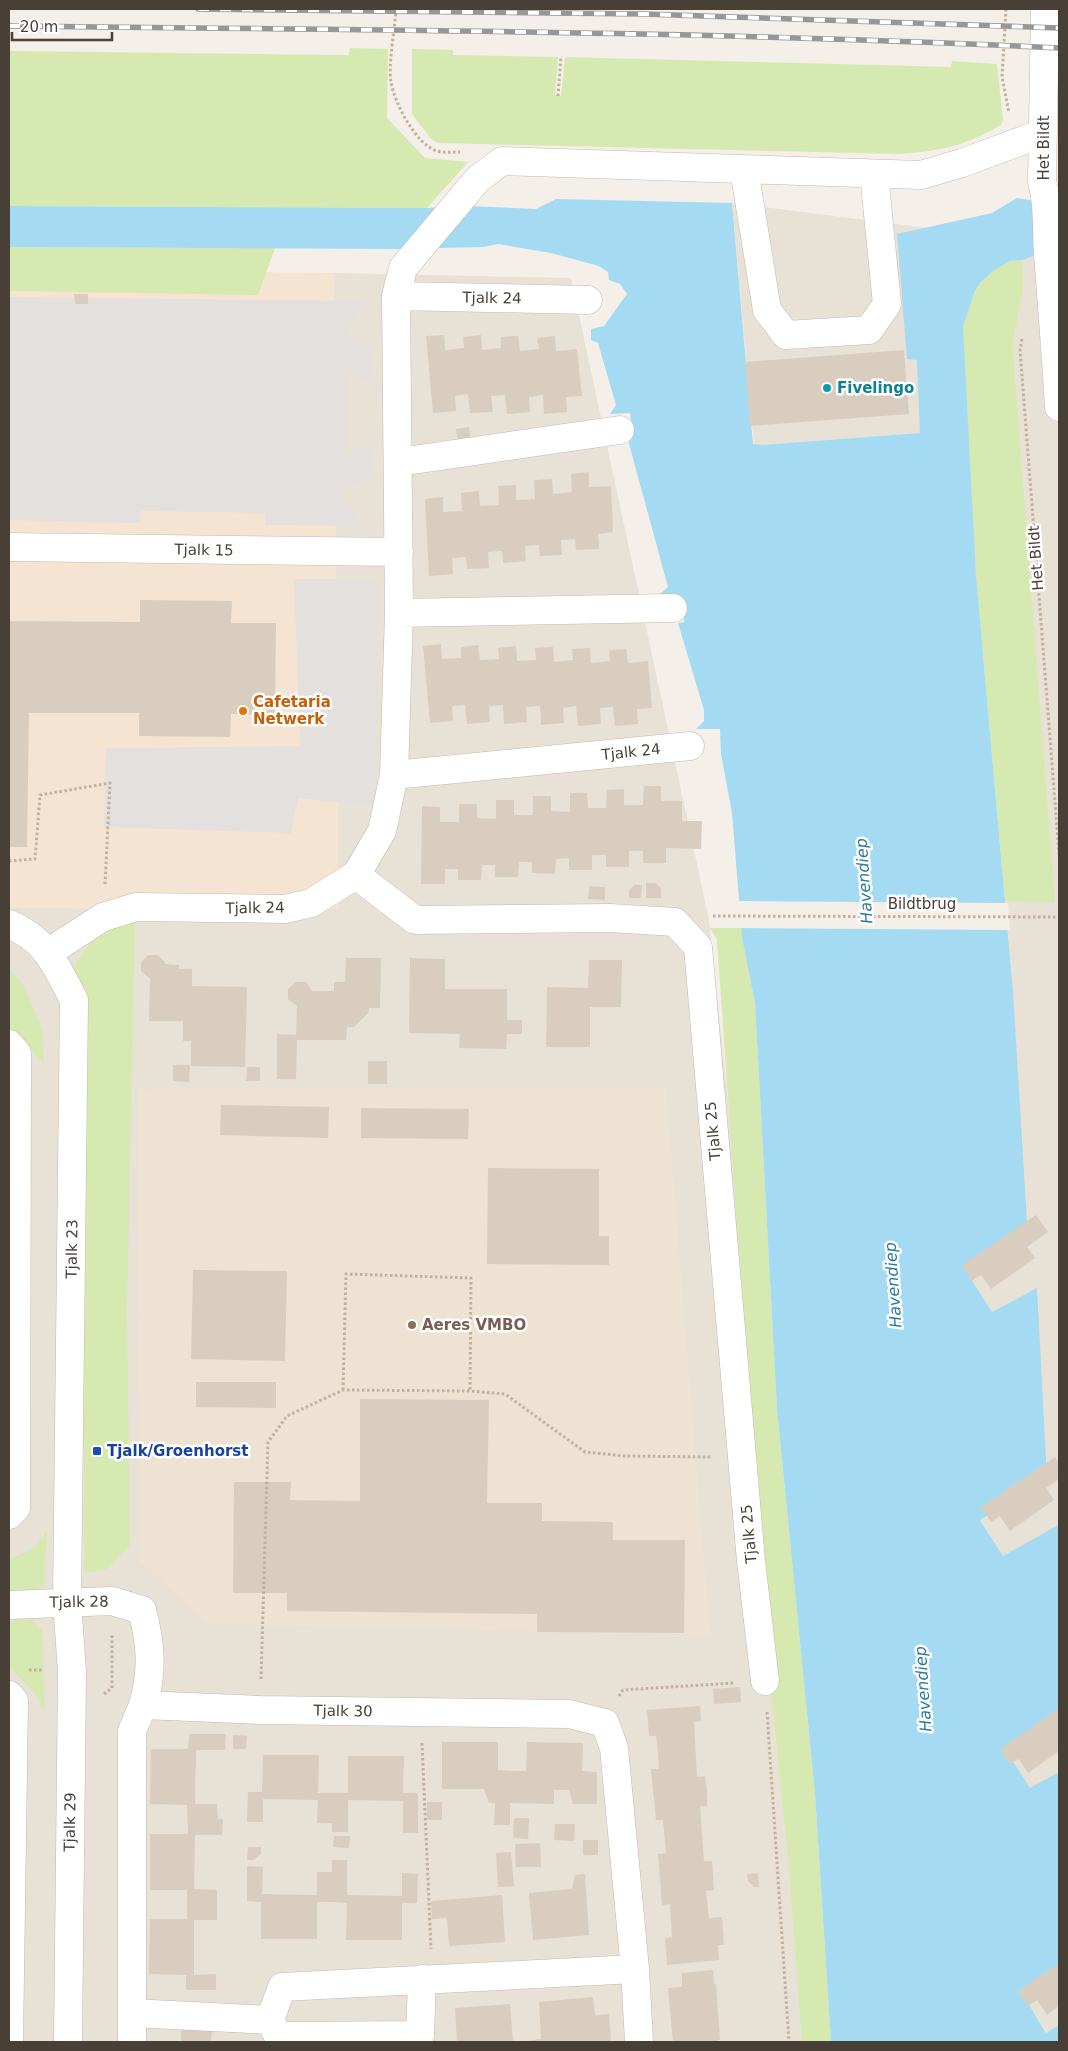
<svg xmlns="http://www.w3.org/2000/svg" width="1068" height="2051" font-family="'DejaVu Sans',sans-serif">
  <style>
    .residential { fill: #e8e1d6 }
    .commercial { fill: #f6e4d3 }
    .education { fill: #eee3d2 }
    .green { fill: #d6e9b1 }
    .parking { fill: #e3e0dd }
    .water { fill: #a4dbf2 }
    .pier { fill: #f4efe8 }
    .building { fill: #d9cdc0 }
    .lines { fill: none; stroke-linecap: round; stroke-linejoin: round }
    .minor-casing { stroke: #c3b9ae; stroke-width: 29 }
    .tertiary-casing { stroke: #c3b9ae; stroke-width: 29 }
    .path { stroke: #c2b09c; stroke-width: 3; stroke-dasharray: 2.5 2.5; stroke-linecap: butt }
    .minor { stroke: #fff; stroke-width: 28 }
    .tertiary { stroke: #fff; stroke-width: 28 }
    .rail-casing { stroke: #979797; stroke-width: 5.5 }
    .rail { stroke: #fff; stroke-width: 4; stroke-dasharray: 11; stroke-linecap: butt }
    .culture-dot { fill: #0f9aa8; stroke: #fff; stroke-width: 2 }
    .food-dot { fill: #e8710a; stroke: #fff; stroke-width: 2 }
    .education-dot { fill: #8d6e63; stroke: #fff; stroke-width: 2 }
    .transit-dot { fill: #1a4fb4; stroke: #fff; stroke-width: 2 }
    .labels { text-anchor: middle; dominant-baseline: central; stroke-width: 5; stroke-linejoin: round; paint-order: stroke }
    .street-label { font-size: 15px; fill: #483f37; stroke: #fff }
    .culture-label { font-size: 15px; font-weight: bold; fill: #0d838f; stroke: #fff; text-anchor: start }
    .food-label { font-size: 15px; font-weight: bold; fill: #c56008; stroke: #fff; text-anchor: start }
    .education-label { font-size: 15px; font-weight: bold; fill: #785e54; stroke: #fff; text-anchor: start }
    .transit-label { font-size: 15px; font-weight: bold; fill: #164399; stroke: #fff; text-anchor: start }
    .water-label { font-size: 16px; font-style: italic; fill: #297a9e; stroke: #fff }
  </style>
  <rect width="100%" height="100%" fill="#f4efe8"/>
  <path class="residential" d="M732 203 1059 245V1540L1058 1525 1003 1556 980 1519 1037 1288 992 1313 969 1276 1013 991 983 644 920 433 754 446Z
    M334 273 571 278 709 920 827 2042H9V908L338 909Z
    M1059 1720V1772L1030 1789 1007 1752Z
    M1059 1974V2025L1047 2033 1024 1996Z"/>
  <path class="commercial" d="M9 270 334 273 338 909 9 908Z"/>
  <path class="education" d="M666 1088 710 1635 208 1624 140 1561 138 1089Z"/>
  <path class="green" d="M350 48 388 49 387 118 425 158 468 162 427 208 9 206V51L349 55Z
    M412 49 453 50V55L558 57 555 95 561 96 565 57 951 67 952 61 997 64 1003 120 1001 125C961 147 945 150 900 154L438 143 432 140 412 114Z
    M9 247 275 248 258 295 9 291Z
    M1022 260 1023 288 1013 342 1014 366 1055 902 1005 901 976 576 963 326C974 294 982 263 1022 260Z
    M135 920 127 1309 130 1545 107 1569 84 1573V1111L75 995V964L97 933Z
    M710 928H742L755 1003 777 1409 815 1794 831 2042H802L789 1867 766 1641 717 940Z
    M9 969 23 984 42 1028 44 1064 9 1030Z
    M47 1530 44 1585C33 1594 22 1597 9 1590V1559C26 1553 38 1547 47 1530Z
    M15 1620H31L42 1630 45 1712 34 1692 9 1667V1624Z"/>
  <path class="parking" d="M9 297 366 301 349 327V335L374 350V386L346 370V455L373 442V475L344 490V499L363 526 265 525V513L141 511 139 523 9 520Z
    M294 579H378L377 806 298 798 291 833 104 827 106 748 300 746Z"/>
  <path class="water" d="M1017 198 1059 205V247L1022 260 1010 261 993 271 981 282 975 291 963 326 976 576 1013 991 1028 1239 969 1276 992 1312 1037 1288 1047 1478 980 1520 1003 1556 1058 1525 1059 1720 1007 1752 1030 1788 1059 1772V1974L1024 1996 1046 2033 1059 2025V2042H831L815 1794 777 1409 755 1003 742 937 732 813 721 754 720 729H696L704 721V710L678 623 684 622 683 599 658 596 668 587 628 440 633 437 630 413 610 414 616 405 598 343 591 340V329L604 326 627 294 620 284 609 280 608 272 599 266 551 253 498 244 483 247 398 249 9 247V206L427 208 468 206 536 209 556 199 732 203 753 444 762 445 920 433 917 360 907 359 897 234 992 213Z"/>
  <path class="pier" d="M737 901 1008 903 1010 930 739 928Z"/>
  <path class="building" d="M74 294H88V304H75Z
    M444 335 445 350 464 348 463 337 481 335 482 350 501 348V337L518 336 520 351 539 349 537 338 555 336 556 351 577 349 582 396 566 397 567 412 544 414 543 395 529 397 530 412 507 414 505 395 491 396 493 412 470 413 468 394 455 396 456 411 433 413 426 336Z
    M904 350 909 414 750 426 745 362Z
    M469 427 471 440 458 442 456 429Z
    M589 472V487L611 486 613 532 598 534 599 549 576 550 575 539 561 540 562 555 540 556 539 545 525 546 526 561 503 563 502 551 488 552 489 568 467 569 466 557 452 558 453 574 429 576 425 499 443 497V512L462 511 461 493 479 491 480 506 499 505 498 486 516 485V500L535 499 534 480 552 479 553 494 572 492 571 474Z
    M140 600 232 601 231 623H276L275 715 231 714 230 737 139 736V713H29L27 847H9V621L140 622Z
    M441 644 442 659 461 658V647L478 645 480 660 499 659 498 648 516 646 517 661 536 660 535 648 553 647 554 662 573 660 572 649 590 648 591 663 610 661 609 650 626 649 628 663 648 661 652 708 637 709 638 724 615 726 613 707 600 708 601 724 578 726 576 706 563 708 564 723 541 725 540 706 526 707 527 722 504 724 503 705 489 706 490 722 467 724 465 705 452 706 453 721 430 723 423 646Z
    M644 786H661V801H682V821H702L701 849 666 848V863H643V851H629V867H606V855H592V870H569V858L556 859 555 874 532 873V862H519L518 877H495V865H482L481 880H458V869H445V884H421L422 806 440 807V822H459V804H477V818L496 819V800H514V815H533V796H551V811L570 812V793H587L588 808H606L607 790 624 789V805H643Z
    M646 883H655L661 888V898H646Z
    M634 885H642L641 898H629V890Z
    M589 886 605 887V900L588 899Z
    M148 955H158L165 962V964L179 965V969H192V986L247 987 245 1067 191 1066V1041H183V1021H149L150 979 141 971V962Z
    M346 958H381L380 1008H369L368 1013 354 1027H347L346 1040H297L296 1079H277V1034L296 1035 297 1006 288 999V989L296 982H306L312 991H334V982H345Z
    M410 958 445 959V989H507V1020H522V1034H507L506 1049 459 1048 460 1034 409 1033Z
    M589 960H622L621 1007H590V1047H546L547 987 588 988Z
    M368 1061H387V1084H368Z
    M173 1065H190L189 1082 173 1081Z
    M247 1067H260V1081H246Z
    M221 1105 329 1107 328 1138 220 1135Z
    M361 1108 469 1109 468 1139 361 1138Z
    M488 1168 599 1169V1236H609V1265L487 1264Z
    M1036 1215 1048 1232 1027 1247 1035 1258 991 1289 981 1275 972 1281 962 1265Z
    M193 1270 287 1271 285 1361 191 1359Z
    M196 1382H276V1408L196 1407Z
    M360 1399 489 1400 487 1503H542V1521L613 1522V1540H685L684 1633 537 1632V1614L287 1611V1593H233L234 1482H291L290 1500 360 1501Z
    M1055 1457 1059 1463V1479L1046 1488 1054 1500 1010 1531 1000 1516 991 1522 981 1507Z
    M740 1687 741 1702 714 1704 713 1689Z
    M700 1706 701 1721 694 1722 697 1777 705 1776 707 1791V1806H700L704 1861H712L713 1875 714 1890 706 1891 709 1918 722 1917 724 1945H718L719 1960 667 1965 665 1938 672 1937 670 1904 662 1905 658 1854 666 1853 663 1820H656L651 1769H659L658 1752 656 1736H649L647 1710Z
    M1059 1708V1751L1028 1773 1019 1759 1009 1764 1000 1749Z
    M189 1734H226L225 1750H196L195 1804H217L218 1819H223L222 1835H195L194 1889 217 1890V1920H194V1975L216 1974V1990H186V1975L149 1974 150 1919H187V1890H150V1834H188L187 1805 150 1804 151 1749H188Z
    M233 1735 247 1736 246 1749H233Z
    M442 1742H498V1770L512 1771H526L527 1742 583 1743 582 1771 597 1772V1804H573L569 1790H554V1804L510 1803V1825H494L495 1803H489L484 1789H442Z
    M263 1755H319L318 1793H348V1756H404L403 1793H418V1833H403V1801L348 1800V1832H332V1823H317L318 1800 263 1799V1822H247L248 1792H262Z
    M427 1802H442V1820H427Z
    M514 1818H529L528 1839 513 1838Z
    M555 1824H575L574 1841 554 1840Z
    M334 1836H350L349 1848 333 1847Z
    M583 1840H598V1855H583Z
    M540 1843 541 1867H516L515 1844Z
    M248 1847H261V1854L254 1860H247Z
    M511 1852 514 1886 498 1887 496 1853Z
    M332 1860H347V1895L402 1896V1873L418 1874 417 1903H402V1940H346L347 1903 332 1902H317V1939H261V1902L247 1901V1866L263 1867 262 1894 317 1895V1872H332Z
    M758 1873 759 1887H754L748 1881 747 1874Z
    M585 1874 589 1935 533 1940 529 1893 572 1889 575 1875Z
    M502 1895 505 1942 449 1946 447 1918 432 1919 431 1901Z
    M1059 1963V2006L1047 2015 1037 2000 1028 2006 1018 1991Z
    M713 1970 714 1984H716L720 2040H718V2042H673L668 1988 682 1987V1973Z
    M593 1997 595 2015 609 2014 611 2042H518L541 2039 539 2002Z
    M510 2004 513 2042H457L455 2008Z
    M181 2029 212 2030 211 2042H181Z"/>
  <g class="lines">
    <defs>
      <path id="minor" d="M1045 9 1042 182C1049 206 1046 230 1048 254 1052 305 1056 356 1059 407
        M744 169 767 310 786 335 869 330 887 304 874 174
        M396 296 588 300
        M399 462 620 430
        M9 547 399 552
        M399 613 673 608
        M394 775 690 746
        M356 875 415 920 610 918 675 922 698 947 751 1561 765 1681
        M49 952 103 917 136 907 285 909 311 903 356 875 382 831 394 775 399 613 396 296 403 268 478 179 502 161 921 175 962 163 1043 133
        M9 1044 17 1053 16 1508 9 1515
        M9 1605 112 1601 142 1610C151 1644 153 1671 143 1705
        M9 1695 14 1701 9 2042
        M132 2013 270 2020 278 2036 420 2035 422 1979
        M270 2020 282 1987 635 1969
        M132 2042V1731L143 1705 260 1710 569 1714 605 1723 614 1748 635 1969 639 2042"/>
      <path id="tertiary" d="M9 924C47 940 56 966 74 1000L67 1601 72 1672 68 2042"/>
    </defs>
    <use href="#minor" class="minor-casing"/>
    <use href="#tertiary" class="tertiary-casing"/>
    <path class="path" d="M396 9C395 28 388 64 391 82 394 102 416 145 437 151 444 153 453 152 460 152
      M1006 9 1002 77 1009 113
      M558 96 561 56
      M1022 339 1020 350 1059 854
      M9 861 35 859 40 795 110 783 105 885
      M713 916 1059 917
      M343 1390 346 1274 471 1278 470 1391
      M29 1670H42
      M261 1679 268 1442 287 1416 343 1390 470 1391 505 1394 585 1452 624 1456 711 1457
      M104 1694 112 1688V1634
      M619 1696 623 1690 734 1683
      M767 1712 789 2042
      M422 1743 431 1949"/>
    <use href="#minor" class="minor"/>
    <use href="#tertiary" class="tertiary"/>
    <defs>
      <path id="rail" d="M198 9 643 14 1059 28
        M9 26C359 30 709 31 1059 48"/>
    </defs>
    <use href="#rail" class="rail-casing"/>
    <use href="#rail" class="rail"/>
  </g>
  <circle class="culture-dot" cx="827" cy="388" r="5"/>
  <circle class="food-dot" cx="243" cy="711" r="5"/>
  <circle class="education-dot" cx="412" cy="1325" r="5"/>
  <rect class="transit-dot" x="92" y="1446" width="10" height="10" rx="2.5"/>
  <g class="labels">
    <g class="street-label">
      <text transform="translate(1044 148) rotate(-90)">Het Bildt</text>
      <text transform="translate(492 298) rotate(1)">Tjalk 24</text>
      <text transform="translate(204 550) rotate(1)">Tjalk 15</text>
      <text transform="translate(1036 558) rotate(-94)">Het Bildt</text>
      <text transform="translate(631 752) rotate(-6)">Tjalk 24</text>
      <text x="922" y="904">Bildtbrug</text>
      <text transform="translate(255 908) rotate(-1)">Tjalk 24</text>
      <text transform="translate(713 1131) rotate(-95)">Tjalk 25</text>
      <text transform="translate(72 1249) rotate(-89)">Tjalk 23</text>
      <text transform="translate(749 1534) rotate(-95)">Tjalk 25</text>
      <text transform="translate(79 1602) rotate(-1)">Tjalk 28</text>
      <text transform="translate(343 1711) rotate(1)">Tjalk 30</text>
      <text transform="translate(70 1822) rotate(-89)">Tjalk 29</text>
    </g>
    <g class="culture-label">
      <text x="837" y="388">Fivelingo</text>
    </g>
    <g class="food-label">
      <text x="253" y="702">Cafetaria<tspan x="253" dy="17">Netwerk</tspan></text>
    </g>
    <g class="education-label">
      <text x="422" y="1325">Aeres VMBO</text>
    </g>
    <g class="transit-label">
      <text x="107" y="1451">Tjalk/Groenhorst</text>
    </g>
    <g class="water-label">
      <text transform="translate(864 881) rotate(-94)">Havendiep</text>
      <text transform="translate(893 1285) rotate(-94)">Havendiep</text>
      <text transform="translate(923 1689) rotate(-94)">Havendiep</text>
    </g>
  </g>
  <rect width="1068" height="2051" fill="none" stroke="#483f37" stroke-width="20"/>
  <path d="M12 32v8h100v-8" fill="none" stroke="#483f37" stroke-width="2.5"/>
  <text x="20" y="32" font-size="15" fill="#483f37" stroke="#ffffff" stroke-width="4" paint-order="stroke">20 m</text>
</svg>
